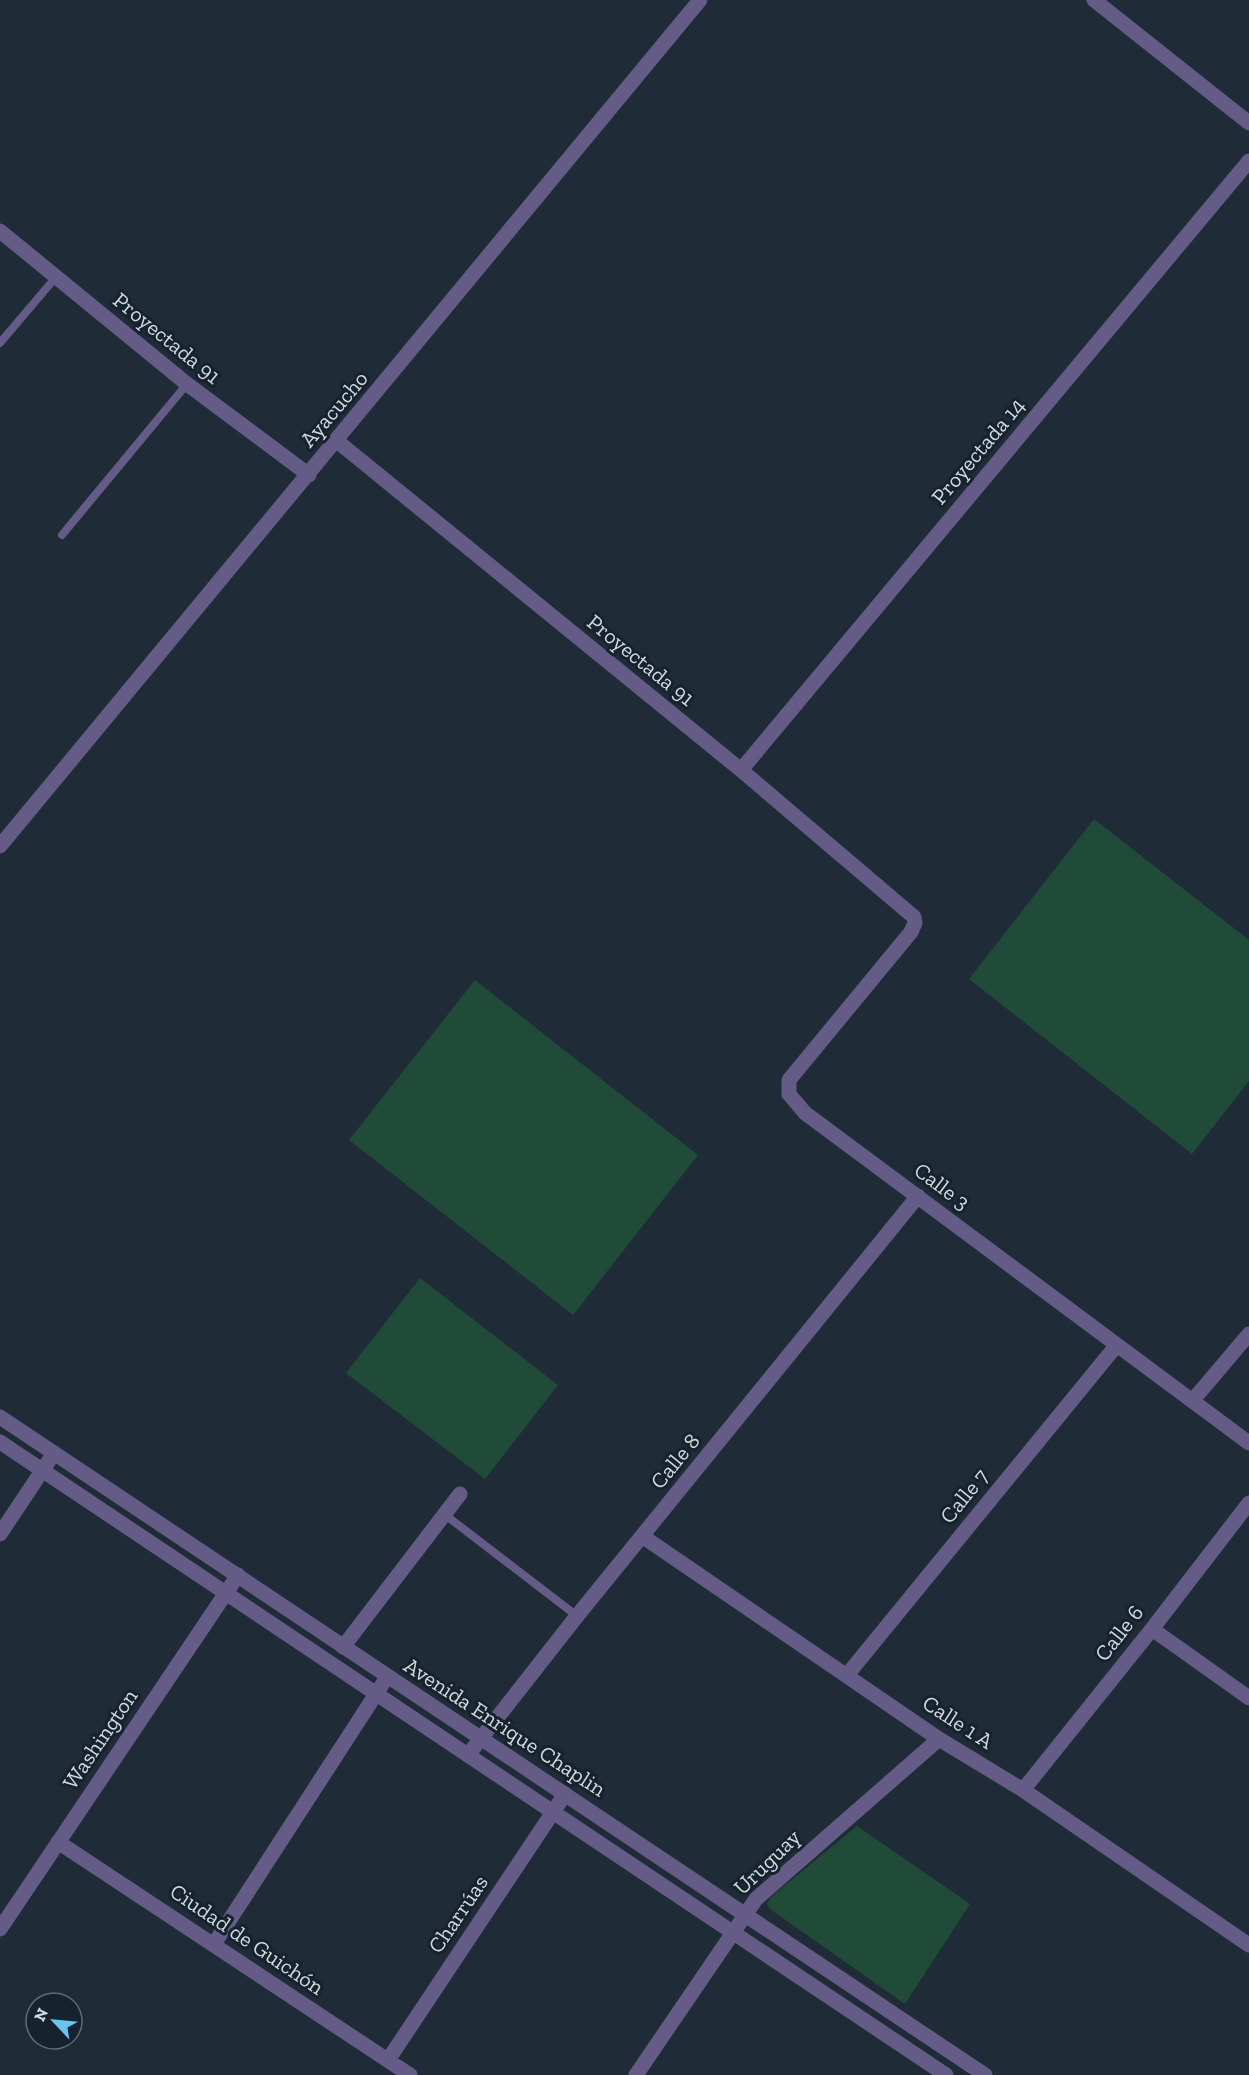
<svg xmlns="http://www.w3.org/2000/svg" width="1249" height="2075" font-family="'Zilla Slab',serif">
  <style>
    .green { fill: #204b38 }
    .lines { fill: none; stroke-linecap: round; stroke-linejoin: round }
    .service { stroke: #645b86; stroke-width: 8 }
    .minor { stroke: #645b86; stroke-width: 15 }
    .tertiary { stroke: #645b86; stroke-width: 15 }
    .labels { text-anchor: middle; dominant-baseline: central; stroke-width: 6; stroke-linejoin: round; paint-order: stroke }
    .street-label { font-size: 22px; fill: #d1d9e0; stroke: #16222d }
  </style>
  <rect width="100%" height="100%" fill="#1f2c37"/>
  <path class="green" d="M1094 819 1249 940V1081L1192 1154 969 979Z
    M475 980 698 1155 573 1315 349 1140Z
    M420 1278 558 1385 485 1479 346 1373Z
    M857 1826 970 1904 905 2004 770 1909 767 1904 771 1897Z"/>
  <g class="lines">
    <path class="service" d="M0 343 56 277
      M62 535 187 384
      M444 1514 577 1616"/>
    <path class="minor" d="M1094 0 1249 123
      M0 231 187 384 309 475
      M337 441 741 770 914 917 915 923 911 932 789 1080V1094L805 1113 1249 1443
      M741 770 1249 161
      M0 846 700 0
      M1193 1400 1249 1334
      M0 1534 54 1453
      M642 1536 939 1739 1023 1790 1249 1945
      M1152 1629 1249 1698
      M343 1647 460 1494
      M847 1675 1116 1346
      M468 1755 577 1616 918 1196
      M1023 1790 1152 1629 1249 1503
      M58 1842 410 2075
      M0 1929 238 1575
      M214 1944 387 1677
      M388 2060 565 1794
      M636 2075 756 1899 939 1739"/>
    <path class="tertiary" d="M0 1417 985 2075
      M0 1442 946 2075"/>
  </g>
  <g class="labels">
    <g class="street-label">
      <text transform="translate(167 338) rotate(39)">Proyectada 91</text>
      <text transform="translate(334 409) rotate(-50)">Ayacucho</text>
      <text transform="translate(978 451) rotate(-50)">Proyectada 14</text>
      <text transform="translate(641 660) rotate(39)">Proyectada 91</text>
      <text transform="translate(942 1186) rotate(37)">Calle 3</text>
      <text transform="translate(675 1461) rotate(-51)">Calle 8</text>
      <text transform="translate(964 1496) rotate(-51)">Calle 7</text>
      <text transform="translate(1119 1633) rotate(-52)">Calle 6</text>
      <text transform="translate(958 1722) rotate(33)">Calle 1 A</text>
      <text transform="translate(505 1727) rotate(33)">Avenida Enrique Chaplin</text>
      <text transform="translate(100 1739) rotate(-56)">Washington</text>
      <text transform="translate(767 1862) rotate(-44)">Uruguay</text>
      <text transform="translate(458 1914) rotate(-56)">Charrúas</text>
      <text transform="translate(247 1939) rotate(34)">Ciudad de Guichón</text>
    </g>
  </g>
  <g transform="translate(54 2021) rotate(296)"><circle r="28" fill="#16222d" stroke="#616b75" stroke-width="1.5"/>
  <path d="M0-4.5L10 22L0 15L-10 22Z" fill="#68c4f0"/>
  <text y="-9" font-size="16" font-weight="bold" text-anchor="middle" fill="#d1d9e0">N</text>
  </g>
</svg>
